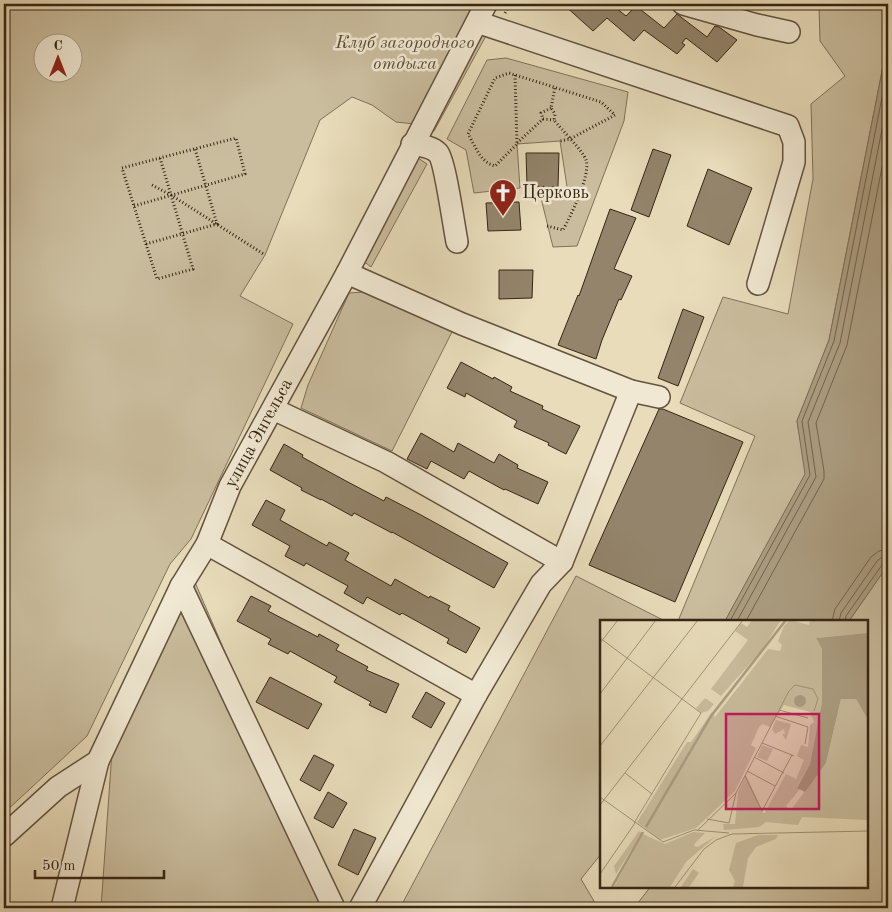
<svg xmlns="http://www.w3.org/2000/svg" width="892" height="912" font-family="'Old Standard TT',serif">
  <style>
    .green { fill: #cabd9e; stroke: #80715a; fill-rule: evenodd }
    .water { fill: #ac9e82; stroke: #7d6e56 }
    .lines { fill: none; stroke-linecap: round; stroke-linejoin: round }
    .shore { stroke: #72624c; stroke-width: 1 }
    .building { fill: #93846b; stroke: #372515 }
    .minor-casing { stroke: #63533e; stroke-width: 24 }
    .path { stroke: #372515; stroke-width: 3; stroke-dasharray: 1 2.5; stroke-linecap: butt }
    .minor { stroke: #f0e8d2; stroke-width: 21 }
    .labels { text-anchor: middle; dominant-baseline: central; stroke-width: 5; stroke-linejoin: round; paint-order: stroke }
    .park-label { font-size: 18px; font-style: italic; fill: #5c4b37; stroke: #f0e8d2 }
    .poi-label { font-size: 18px; fill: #372515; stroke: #f0e8d2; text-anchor: start }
    .street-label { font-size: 18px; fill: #372515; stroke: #f0e8d2 }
    .inset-river { fill: none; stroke: #ac9e82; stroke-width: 2.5 }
    .inset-road { fill: none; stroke: #a19378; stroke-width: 1 }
    .view { fill: #c2185b; fill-opacity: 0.15; stroke: #c2185b; stroke-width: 2.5 }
    .inset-edge { fill: none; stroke: #372515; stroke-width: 2.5 }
  </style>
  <rect width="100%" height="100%" fill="#e8dcba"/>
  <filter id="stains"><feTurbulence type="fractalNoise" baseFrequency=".004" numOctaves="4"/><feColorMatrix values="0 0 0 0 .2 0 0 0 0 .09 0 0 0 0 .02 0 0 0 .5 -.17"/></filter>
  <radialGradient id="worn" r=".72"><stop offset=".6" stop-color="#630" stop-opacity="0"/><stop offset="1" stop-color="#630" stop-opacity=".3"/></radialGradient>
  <path class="green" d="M4 4H486L423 125 396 122 372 105 352 97 320 120 265 255 240 296 293 324 191 539 170 564 87 736 4 813ZM42 42H72V72H42Z
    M819 4H888V41L829 340 797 421 806 474 725 621H678L755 436 680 403 723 297 788 314 813 179 811 104 845 76 820 41Z
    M476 33 487 34 434 131 425 132Z
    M506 58 628 92 624 121 577 246 553 247 540 194 568 193 560 141 517 144 520 188 474 193 466 150 447 139 487 60Z
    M418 158 427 164 371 267 362 260Z
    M364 292 453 330 392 451 301 408 308 385 349 293Z
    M888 565V908H634L651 886H866V621H849Z
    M576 576 665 621H601V854L581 879 598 908H400Z
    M194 580 335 908H101L112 751Z"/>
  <path class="water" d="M888 41V565L849 621H725L805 474 797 421 829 340Z"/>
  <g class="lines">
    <path class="shore" d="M730 621 810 475 802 421 834 341 888 67
      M737 621 816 477 808 422 840 343 888 99
      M746 621 824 479V471L816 423 847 345 888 137
      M832 621 835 609 871 557 879 551 888 549
      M839 621 841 613 877 561 882 557 888 556
      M845 621 846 616 882 565 888 563"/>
  </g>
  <path class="building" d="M563 4H621L616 8 626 16 636 6 664 28 677 14 707 37 715 26 719 27 737 40 717 62 686 38 682 43 685 45 677 54 644 30 634 41 607 18 593 31Z
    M653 149 671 155 649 217 631 210Z
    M526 153H559L558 187 527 186Z
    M708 169 752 188 729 245 687 226Z
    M519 202 521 230 488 231 486 203Z
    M610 209 636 218 614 269 632 276 621 300 619 299 602 340 596 359 558 345 578 295 579 296Z
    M499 270H533L532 298 499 299Z
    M683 309 704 317 678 386 658 378Z
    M461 362 493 379 494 377 512 387 510 391 543 406 542 409 580 426 566 454 548 445 549 443 514 427 517 421 466 393 465 397 447 388Z
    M659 409H663L743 442 675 602 589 565Z
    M421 433 454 452 458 443 494 463 499 454 518 465 517 468 548 482 538 504 505 489 504 490 469 471 464 479 431 461 427 469 407 459Z
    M284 444 303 455 302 457 346 481 384 501 386 497 421 515 508 563 494 588 392 532V533L354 513 352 516 321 499V500L301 490 302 488 270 470Z
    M266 500 285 510 280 520 327 546 329 542 349 553 345 560 391 586 395 579 429 598 430 596 450 606 448 610 480 628 466 653 447 643 449 639 402 613 400 615 367 597 363 604 344 593 348 586 306 563 304 566 285 556 290 546 252 525Z
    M251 596 271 606 268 611 318 637 319 634 339 645 336 650 368 667 366 670 399 684 386 713 369 705 371 702 334 682 337 677 290 651 288 654 268 644 271 639 237 621Z
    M270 677 322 704 308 729 256 702Z
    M426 692 445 703 431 728 412 717Z
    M314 755 334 765 320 791 300 780Z
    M328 792 347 803 333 828 314 818Z
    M354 829 376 838 358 875 338 865Z"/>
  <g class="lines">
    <defs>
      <g id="minor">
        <path d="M683 4 757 25 789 32"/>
        <path d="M477 22 788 126 794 142V162L758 284"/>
        <path d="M412 144C421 146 431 146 438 153 445 161 454 227 457 242"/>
        <path d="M347 273 462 324 631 391 659 397"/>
        <path d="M273 409 386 462 562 562"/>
        <path d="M207 544 476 695"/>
        <path d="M181 586 334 908"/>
        <path id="s1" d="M4 836 58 787 98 761 181 586 207 544 230 486 347 273 486 4"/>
        <path d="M62 908 98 761"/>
        <path d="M360 908 476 695 541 584 562 562 631 391"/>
      </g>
    </defs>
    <use href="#minor" class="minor-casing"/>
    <path class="path" d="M505 13 510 4
      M515 75 517 144 495 166C480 162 476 147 468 134L495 78 509 73 601 102 615 115 570 139 560 141
      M551 108 541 113 543 119 554 120
      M517 143 543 119
      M152 185 171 195 265 255
      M134 206 245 174 236 138C198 148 160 158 122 168L157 279 193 269 160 158
      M547 226 563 230C571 215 591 175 586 160 584 152 560 128 554 120L555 114 551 108 555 87
      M146 244 217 224 195 149"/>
    <use href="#minor" class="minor"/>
  </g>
  <defs>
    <symbol id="church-pin" viewBox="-11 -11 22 30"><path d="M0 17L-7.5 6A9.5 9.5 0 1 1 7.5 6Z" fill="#8f2418" stroke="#f0e8d2"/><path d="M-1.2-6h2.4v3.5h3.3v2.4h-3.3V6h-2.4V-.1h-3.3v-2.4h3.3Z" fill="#fff"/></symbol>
  </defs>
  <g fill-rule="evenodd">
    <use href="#church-pin" x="487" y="177" width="32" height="43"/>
  </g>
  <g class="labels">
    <g class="park-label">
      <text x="405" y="43">Клуб загородного<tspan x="405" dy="21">отдыха</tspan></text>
    </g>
    <g class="poi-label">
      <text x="522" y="193">Церковь</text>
    </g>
    <g class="street-label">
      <text stroke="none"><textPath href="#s1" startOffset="486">улица Энгельса</textPath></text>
    </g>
  </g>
  <g transform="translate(600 620)">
    <rect width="268" height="268" fill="#e8dcba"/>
    <path d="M152 0H181L162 30 121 76 111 69 148 20 135 11 141 3 147 7ZM190 0 209 5 210 0H267V13L216 18 222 29V82L210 144 197 167 200 169 186 186 190 191 226 143 241 79H256L267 98V200L202 197 198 205 166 202 159 207 124 210 123 204H135L138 172 146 155 164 194 186 154 196 159 204 140 197 136 201 125 208 127 210 105 214 102 210 92 184 85 170 107 163 104 159 107 151 125 156 128 135 171 96 208 60 220 37 202 46 188 87 122H91L112 92 115 97 168 29 180 31 182 25 178 21 184 6ZM105 78 114 84 108 91 101 93 96 88ZM176 100 191 104 186 120 182 114H185L184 109 175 114 172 109ZM162 125 173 129 167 141 157 137ZM39 211 42 213 16 254 14 246ZM93 212 105 213 96 222 94 226 98 227 116 216 86 242 70 267H14L43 214 65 224ZM158 215H178L176 219 156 227 148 238 143 267H133L135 261 129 250 136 223ZM93 249 99 253 89 267H81Z" fill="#cabd9e"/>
    <path d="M267 13V98L256 79H241L226 143 205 172 197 168 210 144 222 82V29L216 18ZM194 81a6 6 0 1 1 12 0a6 6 0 1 1-12 0Z" fill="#ac9e82"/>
    <path class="inset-river" d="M46 207 111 96 186 0M12 267 43 212"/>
    <path class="inset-road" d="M0 18 101 93 34 203M0 23 18 0M0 74 56 0M179 90 208 98M175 96 208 107 205 124M162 123 194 136M0 126 98 0M154 137 184 153M147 151 175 166M25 153 52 174M145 156 162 191M0 177 63 222 94 210 129 213M0 185 143 0M162 191 192 135M107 199 129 203 136 173M98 210 136 173 189 71 195 65 213 69 218 79 214 91M0 254 35 203M75 267 104 229 116 220 132 214 268 211"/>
    <path class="view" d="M126 94H219V189H126Z"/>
    <rect width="268" height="268" class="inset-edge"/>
  </g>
  <rect width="892" height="912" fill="none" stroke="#e8dcba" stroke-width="20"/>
  <rect x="5" y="5" width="882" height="902" fill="none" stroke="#372515" stroke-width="2.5"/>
  <rect x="10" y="10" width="872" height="892" fill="none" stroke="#372515"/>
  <g transform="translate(58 58)"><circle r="24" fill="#f0e8d2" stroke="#a69a86"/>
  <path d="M0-4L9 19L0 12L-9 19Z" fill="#8f2418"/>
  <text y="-8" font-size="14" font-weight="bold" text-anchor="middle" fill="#372515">С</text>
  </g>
  <path d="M35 870v8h129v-8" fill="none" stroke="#372515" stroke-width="2.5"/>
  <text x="42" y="870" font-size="15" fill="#372515" stroke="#f0e8d2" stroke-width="4" paint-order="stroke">50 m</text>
  <rect width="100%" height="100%" filter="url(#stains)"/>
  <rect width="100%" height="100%" fill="url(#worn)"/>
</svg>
